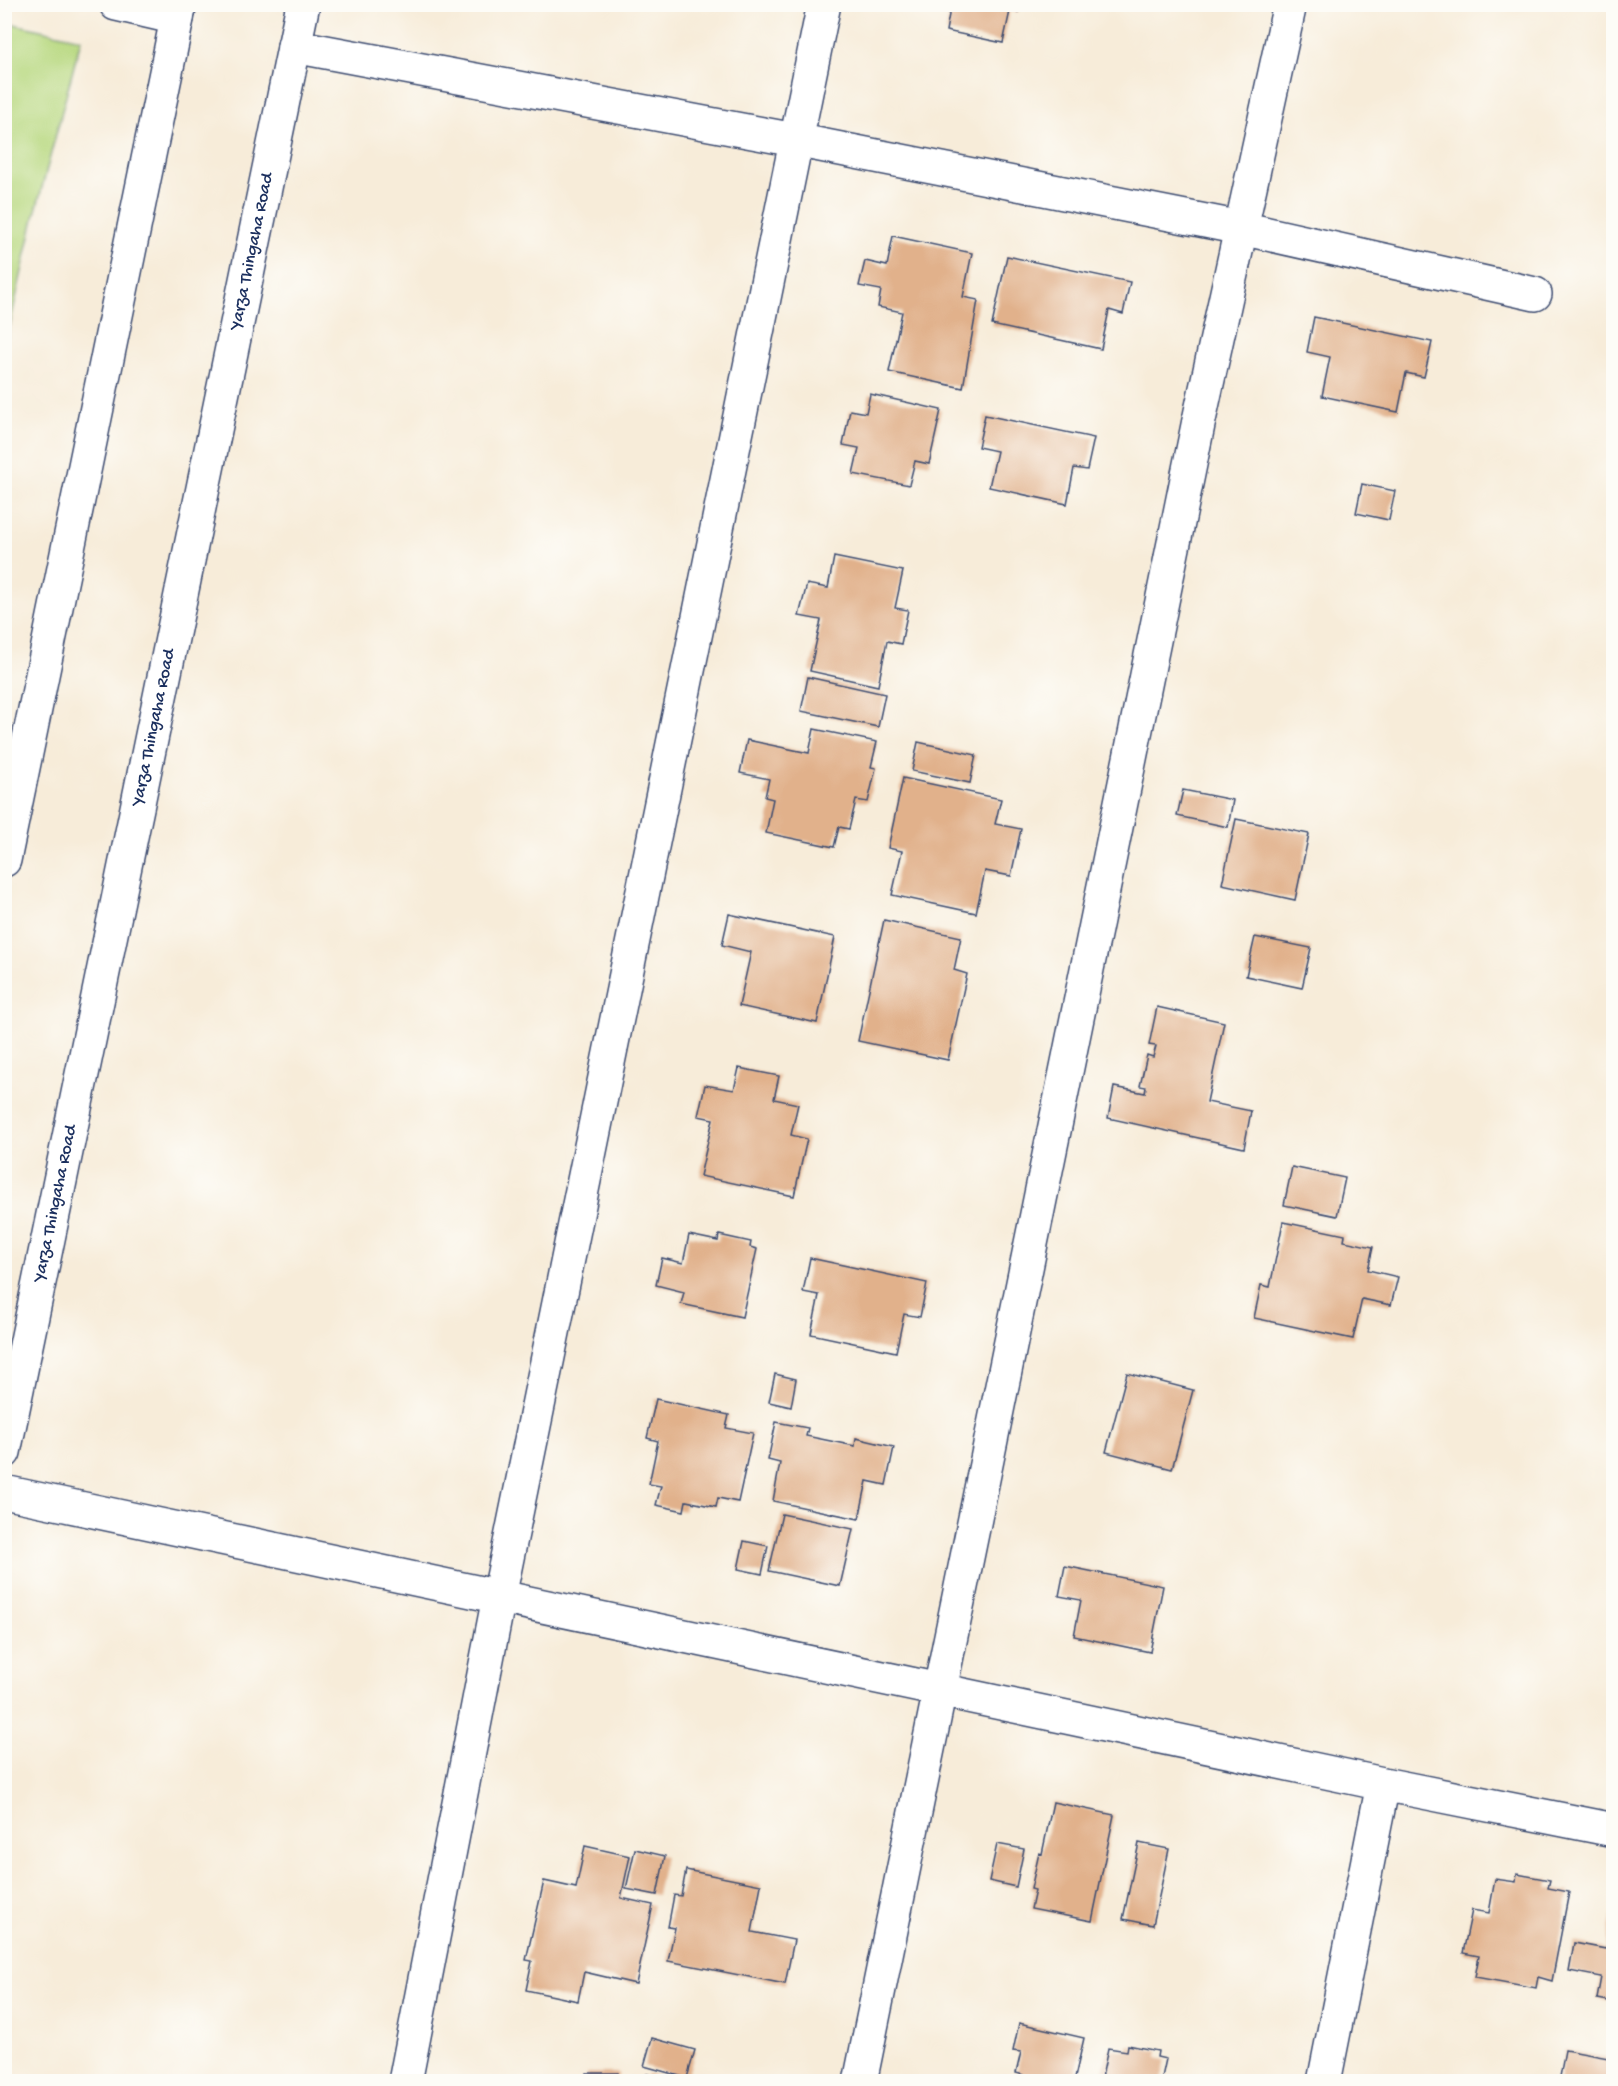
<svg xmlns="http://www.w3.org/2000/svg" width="1618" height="2086" font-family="'Gochi Hand',sans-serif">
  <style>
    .green { fill: #b7d87f; stroke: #69846e; stroke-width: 1.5 }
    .building { fill: #e1b18b }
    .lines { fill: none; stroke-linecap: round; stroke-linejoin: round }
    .minor-casing { stroke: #3c4b70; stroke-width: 36 }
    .major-casing { stroke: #3c4b70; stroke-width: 36 }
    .minor { stroke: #fff; stroke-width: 33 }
    .major { stroke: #fff; stroke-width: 33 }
    .labels { text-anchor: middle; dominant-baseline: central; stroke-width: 6; stroke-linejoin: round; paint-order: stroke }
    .street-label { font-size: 18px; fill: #1b2f5e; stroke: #fdfcf7 }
  </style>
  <rect width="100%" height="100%" fill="#fdfcf7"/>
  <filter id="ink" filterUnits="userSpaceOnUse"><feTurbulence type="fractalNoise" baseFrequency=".0167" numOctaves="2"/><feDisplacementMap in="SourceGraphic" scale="12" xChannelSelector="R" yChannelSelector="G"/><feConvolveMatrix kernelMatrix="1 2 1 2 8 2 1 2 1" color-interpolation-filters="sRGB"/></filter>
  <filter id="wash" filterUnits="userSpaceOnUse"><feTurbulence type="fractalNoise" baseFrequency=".008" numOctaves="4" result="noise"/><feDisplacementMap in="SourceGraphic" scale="24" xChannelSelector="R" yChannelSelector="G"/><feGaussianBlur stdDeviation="1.35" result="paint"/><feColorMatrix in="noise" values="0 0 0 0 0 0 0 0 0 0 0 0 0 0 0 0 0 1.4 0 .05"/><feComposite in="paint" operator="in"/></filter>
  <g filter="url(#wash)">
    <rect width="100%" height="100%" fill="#f7ecd9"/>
    <path class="green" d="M5 22 81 39 34 218 5 347Z"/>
    <g id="blocks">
      <path class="building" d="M938 4H1020L1018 12 1010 11 1003 43 946 31 950 9 938 7Z
        M893 236 972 253 963 297 978 300 963 388 889 372 902 312 878 307 881 290 859 286 865 261 887 266Z
        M1007 256 1130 282 1123 314 1109 310 1101 349 992 325Z
        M1314 317 1432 342 1424 377 1406 373 1398 412 1322 396 1330 357 1307 352Z
        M870 394 941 410 929 464 915 461 909 485 853 474 859 448 843 445 850 410 866 413Z
        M985 415 1094 438 1087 470 1074 468 1067 504 989 487 997 451 978 447Z
        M1362 484 1395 491 1389 520 1356 513Z
        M834 557 903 571 895 608 908 610 901 644 887 641 878 686 810 671 821 620 799 616 807 584 828 588Z
        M808 677 885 694 878 727 801 711Z
        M814 729 877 742 871 767 876 768 868 802 856 800 849 829 839 827 834 847 766 833 773 799 765 797 769 779 740 773 747 740 809 753Z
        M918 742 976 755 970 783 912 771Z
        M903 778 1001 799 995 824 1021 829 1011 876 985 871 976 913 892 895 902 851 888 848Z
        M1183 790 1233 800 1228 827 1177 816Z
        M1236 819 1309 834 1295 900 1222 884Z
        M729 914 835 937 817 1023 739 1006 751 952 722 945Z
        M884 920 961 937 954 970 967 974 948 1060 858 1041Z
        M1255 937 1311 948 1302 988 1246 976Z
        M1157 1007 1224 1022 1207 1102 1251 1111 1244 1148 1108 1118 1114 1087 1145 1093 1146 1087 1140 1086 1147 1055 1153 1057 1156 1046 1149 1045Z
        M739 1068 779 1076 774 1099 798 1104 791 1135 807 1139 794 1196 700 1176 713 1119 698 1116 705 1085 734 1090Z
        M1292 1167 1345 1178 1337 1216 1284 1205Z
        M1283 1222 1345 1235 1344 1241 1373 1247 1368 1270 1398 1277 1391 1305 1362 1299 1353 1339 1254 1318 1261 1285 1270 1287Z
        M689 1235 718 1241 719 1235 751 1242 750 1247 757 1249 742 1317 681 1304 684 1292 656 1285 662 1258 683 1263Z
        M810 1258 927 1283 920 1317 904 1314 896 1352 811 1334 819 1295 803 1292Z
        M1127 1373 1193 1390 1172 1469 1106 1452Z
        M775 1374 796 1379 791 1407 769 1402Z
        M656 1399 729 1415 726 1428 753 1433 738 1502 718 1498 716 1507 686 1501 684 1511 656 1505 661 1486 649 1484 658 1441 647 1438Z
        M776 1422 808 1428 806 1436 855 1446 856 1438 894 1447 886 1485 867 1481 859 1519 773 1501 780 1463 768 1460Z
        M782 1514 853 1529 840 1586 769 1571Z
        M744 1541 768 1546 762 1574 738 1569Z
        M1065 1566 1163 1586 1150 1652 1074 1636 1081 1600 1059 1596Z
        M1053 1802 1114 1815 1092 1921 1031 1909 1035 1890 1031 1889 1039 1853 1042 1854Z
        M1139 1843 1169 1849 1153 1925 1123 1919Z
        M997 1844 1024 1849 1016 1887 989 1881Z
        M585 1846 630 1856 621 1898 653 1905 636 1984 584 1972 578 2001 526 1990 532 1961 526 1960 544 1881 576 1888Z
        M635 1849 665 1856 657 1895 626 1889Z
        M686 1870 761 1885 752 1932 794 1940 785 1984 668 1961 675 1928 668 1927 674 1895 681 1896Z
        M1517 1874 1550 1880 1548 1888 1569 1892 1552 1981 1538 1977 1536 1988 1475 1977 1479 1956 1463 1953 1472 1910 1489 1913 1495 1879 1516 1882Z
        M1612 1914H1614V2002L1597 1999 1601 1977 1569 1971 1574 1943 1606 1949Z
        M1019 2023 1084 2038 1074 2082H1023L1024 2075 1016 2073 1021 2052 1013 2051Z
        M652 2038 695 2050 687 2078 644 2066Z
        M1128 2045 1158 2051 1157 2057 1166 2059 1161 2082H1101L1108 2048 1127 2051Z
        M1565 2050 1614 2059V2082H1559Z
        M587 2073H618V2082H587Z
        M647 2074 674 2081 673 2082H645Z"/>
    </g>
  </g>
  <g filter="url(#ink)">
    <use href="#blocks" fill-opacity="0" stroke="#3c4b70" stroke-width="1.5"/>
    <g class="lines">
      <defs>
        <path id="minor" d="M116 4 177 18
          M294 46 795 140 1241 228 1535 294
          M4 1492 1383 1784 1614 1830
          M405 2082 499 1597 824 4
          M860 2082 1198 425 1290 4
          M1324 2082 1383 1784"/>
        <g id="major">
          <path d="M4 860 180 4"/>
          <path id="s1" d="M4 1452 303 4"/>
        </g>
      </defs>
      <use href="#minor" class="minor-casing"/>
      <use href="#major" class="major-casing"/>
      <use href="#minor" class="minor"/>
      <use href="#major" class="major"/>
    </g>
  </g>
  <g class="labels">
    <g class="street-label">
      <text stroke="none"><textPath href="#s1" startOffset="1226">Yarza Thingaha Road</textPath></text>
      <text stroke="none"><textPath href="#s1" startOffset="740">Yarza Thingaha Road</textPath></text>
      <text stroke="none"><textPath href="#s1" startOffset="254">Yarza Thingaha Road</textPath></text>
    </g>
  </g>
  <rect width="1618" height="2086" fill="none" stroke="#fdfcf7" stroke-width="24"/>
</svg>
